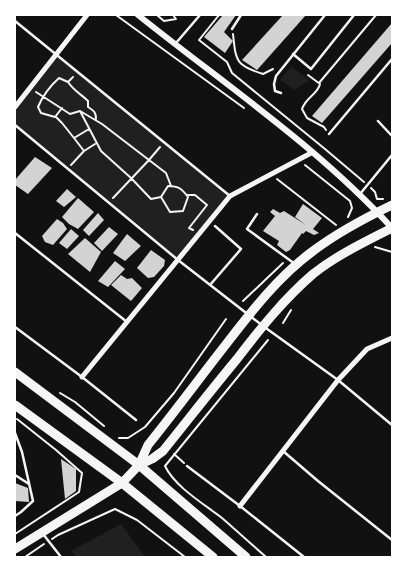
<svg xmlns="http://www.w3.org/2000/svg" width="407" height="572" font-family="Barlow,sans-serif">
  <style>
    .green { fill: #202020 }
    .building { fill: #d3d3d3 }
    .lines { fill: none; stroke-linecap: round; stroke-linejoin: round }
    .path { stroke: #f5f5f5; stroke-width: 2 }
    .service { stroke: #f5f5f5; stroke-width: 2.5 }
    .minor { stroke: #f5f5f5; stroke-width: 5 }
    .tertiary { stroke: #f5f5f5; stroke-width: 6 }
    .primary { stroke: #f5f5f5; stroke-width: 9 }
  </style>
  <rect width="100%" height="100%" fill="#111"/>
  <path class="green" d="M56 54 230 196 178 260 15 125V107Z
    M291 67 310 80 295 90 280 80Z
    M121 524 145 557H76L71 551Z"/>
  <path class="building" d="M223 15H236L224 32 233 41 225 53 204 37Z
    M283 15H306L257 70 242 60Z
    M392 23V43L322 123 312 116Z
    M35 157 52 168 28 194 15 185V180Z
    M67 189 76 197 64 207 56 201Z
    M78 198 94 212 78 229 69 224 62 217Z
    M303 204 322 218 313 229 319 233 314 235 306 231 303 234 302 233 290 250 286 252 277 245 279 241 263 231 275 216 270 212 273 209 280 213 284 211 306 225 295 217Z
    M98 213 104 220 89 236 83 230Z
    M57 219 63 223 67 229 53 245 45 242 42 236Z
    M109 227 118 234 102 251 94 243Z
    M71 229 79 236 67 249 59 243Z
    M127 234 141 246 125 261 113 253Z
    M85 238 101 252 90 272 68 254Z
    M151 250 165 260 164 266 154 277 148 278 137 268Z
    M115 261 125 269 108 287 98 281Z
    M121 275 127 279 132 278 142 288 131 301 111 285Z
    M61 459 76 469V491L65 499Z
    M15 483 28 488 29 502 15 501Z"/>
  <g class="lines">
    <path class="path" d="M116 15 244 108
      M157 15 164 21 176 19 173 15
      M219 15 199 40 227 62 232 73 325 149 364 182
      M233 34C236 61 235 65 263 74L273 69
      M308 75 320 84C318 94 306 97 302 109L307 118 324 127 326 130
      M68 82C74 91 81 94 88 101V107C94 111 96 112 96 119
      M319 83 376 15
      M36 92 70 114 80 111 102 124 149 160 113 198
      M62 108 55 117 41 113 38 107C43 95 49 87 59 78L68 82 73 77
      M80 111 101 151 131 178 151 199 161 197 170 212 183 211 188 197C182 189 179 186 168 186L161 197
      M56 117 62 123 74 138 89 129
      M74 138 84 151
      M160 147 149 160 166 173 171 186
      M71 165 84 151 95 144
      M305 165 350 201 352 208 348 217
      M277 179 336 225
      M371 188 375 192 377 199H383
      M187 195H195L207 205 189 228 193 230
      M375 247 392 252
      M243 301 283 263
      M283 323 291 310
      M60 393 75 402 104 426
      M17 419 56 450 82 473
      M119 438H128L145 427 174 393 226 319
      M174 454 184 463
      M15 534 79 492 82 473
      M52 539 58 535 115 509 137 520 185 557
      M25 557 44 544
      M266 557C251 544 237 531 222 518 204 504 175 487 165 466L268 340"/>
    <path class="service" d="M15 21 230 196
      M232 29 241 15
      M176 43 200 15
      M293 54 311 69 354 15
      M281 93 275 91 274 84 276 76 325 15
      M378 121 392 136
      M15 125 178 260 263 326 338 380 392 425
      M329 134 392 59
      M360 194 392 155
      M257 214 247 229 295 264
      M15 233 127 322
      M210 285 241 249 215 226
      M15 327 82 377 136 420
      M15 433 22 452 33 501 21 512 15 516
      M283 451 318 481 392 540
      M187 466 240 506 304 557
      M15 475 29 484
      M43 534 61 557"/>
    <path class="minor" d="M15 107 87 15
      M82 377 230 196 313 152
      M240 506 338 380 367 349 392 338"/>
    <path class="tertiary" d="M138 15C224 84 317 146 392 228"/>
    <path class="primary" d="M15 372 139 465 246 557
      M15 405 122 483 213 557
      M139 465 152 459 163 451C188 420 212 389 237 359 260 329 284 299 313 274 337 255 365 242 392 228
      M15 549 122 483 139 465 148 445C173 414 196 383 220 352 248 316 276 278 313 251 337 233 365 218 392 205"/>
  </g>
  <rect width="407" height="572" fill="none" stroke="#ffffff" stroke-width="32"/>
</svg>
